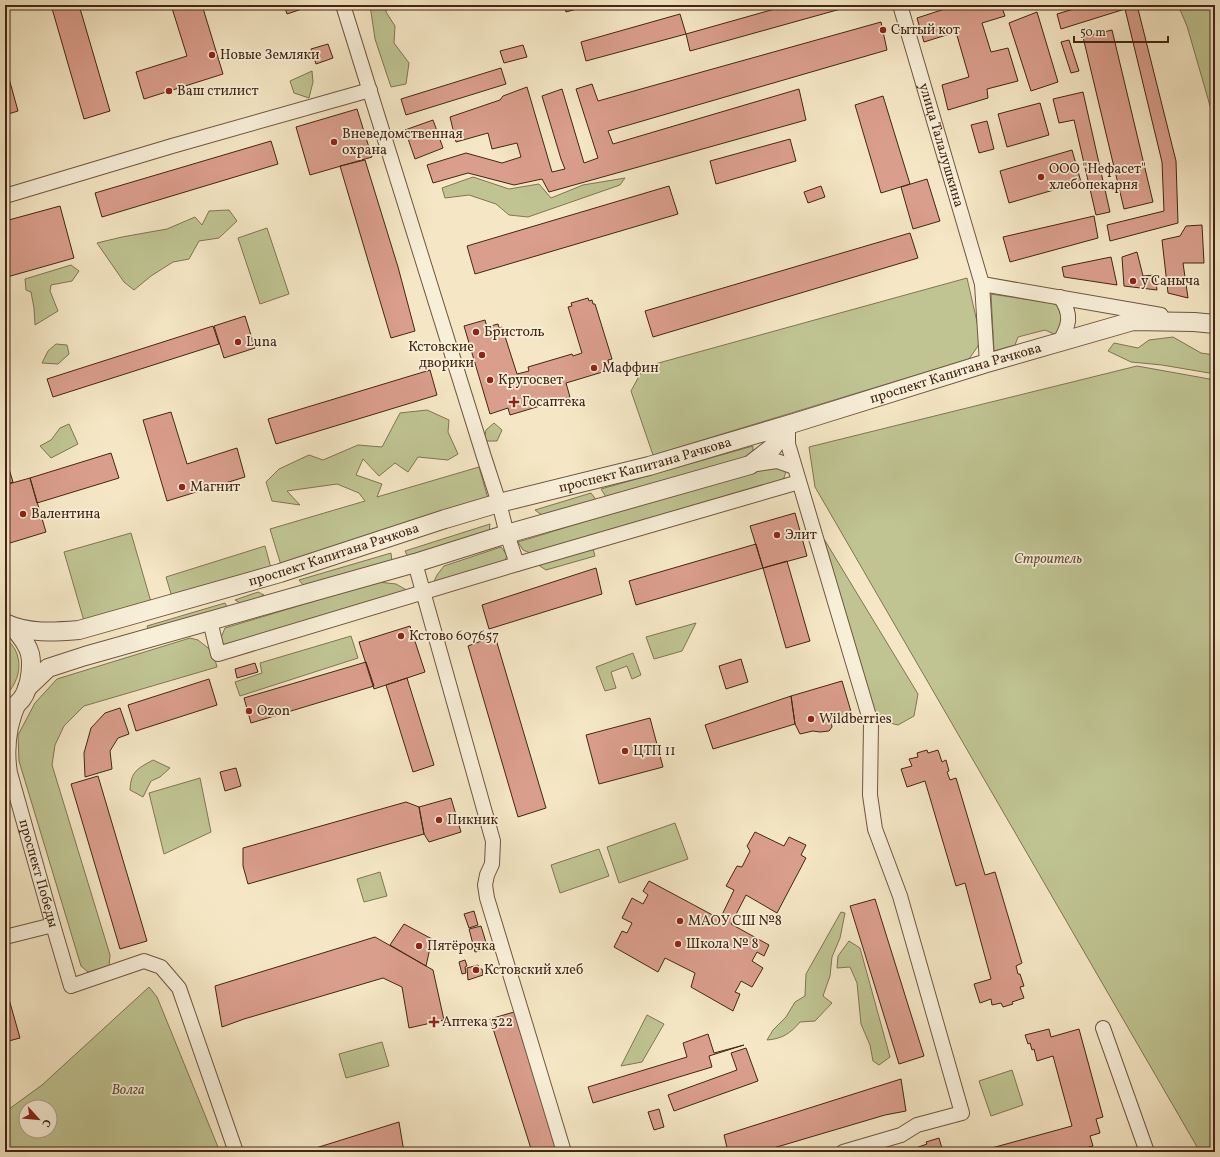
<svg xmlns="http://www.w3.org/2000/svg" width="1220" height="1157" font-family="Vollkorn,serif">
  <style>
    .green { fill: #bfc492; stroke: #817552; fill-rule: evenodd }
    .building { fill: #da9e8c; stroke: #432613 }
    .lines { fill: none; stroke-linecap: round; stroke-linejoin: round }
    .minor-casing { stroke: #705640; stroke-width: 16 }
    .tertiary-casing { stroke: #705640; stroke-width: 20 }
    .minor { stroke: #f8efd9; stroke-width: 14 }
    .tertiary { stroke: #f8efd9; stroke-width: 18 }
    .poi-dot { fill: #8f2418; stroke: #f8efd9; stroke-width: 1.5 }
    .labels { text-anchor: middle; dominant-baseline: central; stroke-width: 3.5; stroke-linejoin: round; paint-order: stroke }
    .poi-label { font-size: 14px; fill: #432613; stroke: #f8efd9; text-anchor: start }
    .street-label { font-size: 14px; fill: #432613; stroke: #f8efd9 }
    .park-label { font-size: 14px; font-style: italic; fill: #624e33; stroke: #f8efd9 }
  </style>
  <rect width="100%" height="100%" fill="#f5e7c5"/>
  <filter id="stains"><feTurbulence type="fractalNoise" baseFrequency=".005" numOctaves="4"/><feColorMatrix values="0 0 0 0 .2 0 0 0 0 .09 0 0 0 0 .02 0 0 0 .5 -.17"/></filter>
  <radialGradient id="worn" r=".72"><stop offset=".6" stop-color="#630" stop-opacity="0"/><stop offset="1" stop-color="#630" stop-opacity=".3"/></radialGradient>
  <path class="green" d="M370 5H387L386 12 395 26 394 43 409 63 406 84 391 87 375 39Z
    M1178 5H1207L1215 13V123L1187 26Z
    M312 71 313 82 309 98 294 93 290 81Z
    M473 177 509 189 539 184 551 198 583 185 625 178 620 185 528 217 509 215 496 204 469 195 445 198 442 188Z
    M229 210 237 221 219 238 199 241 189 259 173 262 151 276 134 290 124 282 97 243 122 237 167 229 195 217 202 225 209 211Z
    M267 228 289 294 260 304 238 238Z
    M71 265 79 271 72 281 51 285 50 291 58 311 35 325 34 308 31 292 26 290 25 279Z
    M967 278 980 335 978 346 969 359 653 455 631 391 644 367Z
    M991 294 1064 305 1063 331 1054 334 1045 330 1018 337 1015 345 994 351Z
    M1173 337 1201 353 1215 355V374L1162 365 1131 362 1108 351 1114 343 1138 348 1149 340Z
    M56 344 67 345 69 354 58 364 42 363 48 351Z
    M1137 366 1215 380V1152H1200L815 487 809 447Z
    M427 410 449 420 448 432 458 454 448 460 418 457 408 472 395 463 379 476 363 459 356 475 382 484 377 497 479 467 489 502 281 565 270 529 365 501 359 493 337 484 287 491 300 505 272 501 266 482 279 469 309 455 323 460 358 445 382 447 400 413Z
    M494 423 502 430 497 441H484L486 430Z
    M69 424 78 444 51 458 40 446 51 440 60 428Z
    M753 446V456L606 497 601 489Z
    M778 465 786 471 784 478 776 483 535 555 523 550 518 542 768 466Z
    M591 493 597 501 547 519 535 510Z
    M490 524 489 533 408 557 405 551Z
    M131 533 151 602 84 621 64 552Z
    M824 539 918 694 914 716 898 725 874 719Z
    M265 546 271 568 172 597 166 577Z
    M501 547 507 555 504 564 432 586 437 575 444 566Z
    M593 549 595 556 546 570 537 564Z
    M391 553 392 562 304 586 299 580Z
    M378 582 396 584 410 592 223 648 220 640 225 628Z
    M258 592 264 595 244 605 235 600Z
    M225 603 228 609 150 632 147 626Z
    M696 623 682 651 654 659 646 637Z
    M351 636 358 658 240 696 235 682 262 673 260 663Z
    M5 638C25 653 22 680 5 696Z
    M190 638 198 640 213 652 217 667 84 706 64 726 55 745 52 765 110 955 109 966 88 972 81 966 19 761 18 735 35 703 57 679Z
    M633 653 641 675 632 679 627 666 611 672 616 688 605 691 596 667Z
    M153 760 170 768 160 777 151 781 143 797 130 790C131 771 137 769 153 760Z
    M200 778 211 832 164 854 149 793Z
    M675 823 688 859 619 883 607 847Z
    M599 849 609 876 560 893 551 865Z
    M380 872 387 896 364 902 357 879Z
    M841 912 845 913 840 938 832 957 830 976 823 996 832 1003 815 1021 800 1022C791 1033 782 1039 767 1040L773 1030 786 1017 795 1002 805 996 806 974Z
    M849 941 860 948 890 1057 879 1065 873 1061 870 1045 861 1024 857 983 850 967 837 968 838 956Z
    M149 987 157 997 220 1152H5V1112L42 1085ZM26 1107H50V1131H26Z
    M647 1015 664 1024 642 1062 621 1066Z
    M382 1042 389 1066 346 1078 339 1054Z
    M1012 1070 1023 1105 991 1116 979 1081Z"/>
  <path class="building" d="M51 5H79L110 111 84 119Z
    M171 5H202L223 74 144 99 136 72 187 56Z
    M284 5H311V6L287 14Z
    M564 5H591L566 12Z
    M789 5H855L690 51 686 34Z
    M957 5H1001L1005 16 982 23 991 52 1008 48 1018 81 987 89 988 98 948 110 942 85 969 77 956 32 924 42 917 18Z
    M1087 5H1137L1176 161 1178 223 1110 241 1107 225 1164 211 1162 162 1125 9 1061 29 1057 14Z
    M1037 12 1058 82 1031 91 1009 23Z
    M680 14 686 34 586 61 581 42Z
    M881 22 887 50 608 131 613 144 799 89 806 120 549 192 542 179 514 185 468 173 433 183 427 165 466 153 502 163 521 157 517 143 492 149 488 133 456 142 450 117 500 100 503 96 527 87 552 172 565 169 561 159 542 96 562 89 584 163 598 158 576 89 592 84 598 101Z
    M1112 30 1153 202 1124 209 1083 37Z
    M1069 40 1079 71 1071 73 1061 42Z
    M328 44 333 58 316 64 311 49Z
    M523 45 527 57 504 63 500 51Z
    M5 64 18 111 5 115Z
    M501 68 506 84 406 115 401 99Z
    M1083 92 1110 212 1096 215 1074 120 1059 123 1053 99Z
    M883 96 910 184 881 193 855 105Z
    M1040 103 1049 135 1007 147 998 114Z
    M357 109 372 157 310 175 296 127Z
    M433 120 443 148 415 159 405 130Z
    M987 121 994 149 979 153 971 125Z
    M790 139 796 161 716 184 710 161Z
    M271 141 278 164 102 217 95 193Z
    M1072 150 1081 182 1009 203 1000 171Z
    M365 160 398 267 415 331 391 338 340 166Z
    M927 179 940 221 913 229 901 187Z
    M669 186 678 214 475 274 467 246Z
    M821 186 825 197 808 203 804 192Z
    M60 206 74 258 7 277 5 270V221Z
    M1094 216 1098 238 1010 262 1003 237Z
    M1202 225 1204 263H1183L1188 298 1168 293 1162 240 1180 236 1186 226Z
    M910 233 918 258 653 337 645 311Z
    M1137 252 1143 276 1155 275 1157 290 1124 286 1122 257Z
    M1111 257 1117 285 1064 277 1062 267Z
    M588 298 589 301 592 300 593 304H595L612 359 608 360 610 367 605 368 606 371 566 383 570 397 510 415 508 408 490 414 464 326 485 320 487 327 498 324 499 328 502 327 517 374 529 371 528 367 572 354 573 356 582 353 568 307 572 306 571 303Z
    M245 316 255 348 224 358 214 326Z
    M213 326 219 344 53 397 47 379Z
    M430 370 437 395 276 444 268 419Z
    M171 412 187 464 237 448 245 477 167 501 143 420Z
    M111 453 119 478 37 503 30 478Z
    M5 456 13 482 5 485Z
    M30 478 46 532 10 543 5 525V485Z
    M795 513 807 556 763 568 750 526Z
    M756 544 763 568 636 605 629 581Z
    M787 561 810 641 786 648 763 568Z
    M596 568 602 594 489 629 482 605Z
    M410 626 425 672 374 689 359 642Z
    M495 636 546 808 518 817 468 646Z
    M741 659 748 682 726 689 719 666Z
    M366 662 374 686 251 723 244 698Z
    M255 663 258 672 237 678 235 669Z
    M407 678 434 765 413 772 386 685Z
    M209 679 217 705 136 731 128 705Z
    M842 681 852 715 831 721 832 727 829 731 820 732 813 731 800 734 795 724 791 696Z
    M791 696 795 724 713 749 705 725Z
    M120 708 129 734 118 738 110 751 112 769 85 777 84 753 91 728 105 713Z
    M650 718 663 767 599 784 586 735Z
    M927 750 928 753 938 750 942 762 946 760 949 771 947 772 950 780 956 778 985 875 995 872 1022 963 1016 966 1018 974H1020L1024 986 1020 987 1024 998 1012 1002 1013 1004 1003 1007 1001 1003 992 1005 991 999 980 1003 974 984 991 979 965 883 956 886 925 781 907 787 901 769 912 766 909 759 918 757 917 753Z
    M236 768 241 786 225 791 220 772Z
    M98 776 147 941 120 949 71 784Z
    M451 798 461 832 429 842 424 834 419 807Z
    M406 802 419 807 424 834 248 884 243 866V848Z
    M755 832 784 846 789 837 806 845 801 855 806 858 777 913 746 895 731 924 769 945 764 956 757 952 752 961 763 968 752 987 741 981 738 987 735 992 740 994 733 1011 691 987 695 973 665 958 658 972 614 947 622 931 627 933 632 923 622 918 632 898 643 904 648 895 643 891 649 881 720 919 734 890 726 886 737 866 742 867 750 851 747 846Z
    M875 899 924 1056 899 1064 850 906Z
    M474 911 478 925 469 928 464 914Z
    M404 924 432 939 426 966 390 945Z
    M481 926 488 949 475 952 469 929Z
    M375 937 433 970 444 1020 409 1028 402 987 383 978 244 1019 222 1027 215 986Z
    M465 960 467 966 465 967 466 973 462 974 459 962Z
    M478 965 479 969H482L483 975 468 980 467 968Z
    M5 985 20 1038 5 1042Z
    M514 1012 558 1152H532L490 1019Z
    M1049 1029 1051 1037 1079 1029 1103 1117 1096 1119 1100 1133 1090 1136 1093 1146 1070 1152H977L1072 1126 1053 1056 1037 1061 1034 1049 1032 1050 1030 1043 1028 1044 1025 1035Z
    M708 1034 714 1053 744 1045 709 1056 712 1067 593 1103 588 1087 687 1057 683 1043Z
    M746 1048 758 1081 674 1111 668 1095 737 1070 731 1053Z
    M901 1079 906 1111 885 1115 760 1152H728L724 1135Z
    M659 1109 664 1127 654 1130 648 1112Z
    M399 1122 404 1152H303Z
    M939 1138 943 1152H913V1149L927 1144 926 1142Z"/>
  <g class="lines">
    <defs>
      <g id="minor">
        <path d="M343 5 484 457 499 503 507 534 517 564 799 482"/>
        <path id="s1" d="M900 5 982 284 987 363"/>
        <path d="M5 196 172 146 370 90"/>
        <path d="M982 284 1161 315"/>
        <path d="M1059 343C1069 326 1073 315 1060 297"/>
        <path d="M788 425V444L871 723 870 795 875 829 900 896 962 1113 917 1125 901 1135 843 1152"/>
        <path d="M750 465 777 461 794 467"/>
        <path d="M415 563 493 841 492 864 487 875 485 885 487 898 564 1152"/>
        <path d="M210 621 218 654 517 564"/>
        <path id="s2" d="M19 703C9 725 6 748 10 773L53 925 71 986 144 961 161 967 179 988 236 1152"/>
        <path d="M5 937 53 925"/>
        <path d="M1103 1028 1147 1152"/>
      </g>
      <g id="tertiary">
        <path id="s3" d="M5 623C28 634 54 632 79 630L280 573 445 519 499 503 649 466 794 423 987 363 1133 321 1194 322 1215 324"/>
        <path d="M27 688 48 668 85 656 415 563 507 534 750 465 772 448 788 425"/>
        <path d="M5 712C9 709 14 707 18 703 29 694 33 668 30 654 28 645 20 635 14 628"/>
      </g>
    </defs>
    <use href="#minor" class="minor-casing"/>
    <use href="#tertiary" class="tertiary-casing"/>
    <use href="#minor" class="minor"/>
    <use href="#tertiary" class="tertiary"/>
  </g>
  <g class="poi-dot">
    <circle cx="883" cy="30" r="4"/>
    <circle cx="212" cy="55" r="4"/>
    <circle cx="169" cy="91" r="4"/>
    <circle cx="334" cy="142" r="4"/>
    <circle cx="1041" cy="177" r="4"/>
    <circle cx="1133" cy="281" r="4"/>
    <circle cx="476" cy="332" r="4"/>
    <circle cx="238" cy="342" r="4"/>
    <circle cx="482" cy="355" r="4"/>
    <circle cx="594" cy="368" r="4"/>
    <circle cx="490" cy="380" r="4"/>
    <path d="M512 396h4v4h4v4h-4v4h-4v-4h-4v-4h4z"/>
    <circle cx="182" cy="487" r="4"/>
    <circle cx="23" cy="514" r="4"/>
    <circle cx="777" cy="535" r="4"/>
    <circle cx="401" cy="636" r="4"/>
    <circle cx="249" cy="711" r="4"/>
    <circle cx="811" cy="719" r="4"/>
    <circle cx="625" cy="751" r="4"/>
    <circle cx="439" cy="820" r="4"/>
    <circle cx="680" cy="921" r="4"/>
    <circle cx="678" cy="944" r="4"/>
    <circle cx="419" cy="946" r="4"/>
    <circle cx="476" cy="970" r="4"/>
    <path d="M432 1016h4v4h4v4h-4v4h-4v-4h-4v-4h4z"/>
  </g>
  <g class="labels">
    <g class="poi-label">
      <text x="891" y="30">Сытый кот</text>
      <text x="220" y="55">Новые Земляки</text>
      <text x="177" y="91">Ваш стилист</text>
      <text x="342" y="134">Вневедомственная<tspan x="342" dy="16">охрана</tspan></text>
      <text x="1049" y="169">ООО "Нефасет"<tspan x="1049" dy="16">хлебопекарня</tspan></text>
      <text x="1141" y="281">у Саныча</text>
      <text x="484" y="332">Бристоль</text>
      <text x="246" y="342">Luna</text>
      <text x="474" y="347" text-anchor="end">Кстовские<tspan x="474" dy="16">дворики</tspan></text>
      <text x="602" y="368">Маффин</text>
      <text x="498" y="380">Кругосвет</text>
      <text x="522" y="402">Госаптека</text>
      <text x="190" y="487">Магнит</text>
      <text x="31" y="514">Валентина</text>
      <text x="785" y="535">Элит</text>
      <text x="409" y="636">Кстово 607657</text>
      <text x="257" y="711">Ozon</text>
      <text x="819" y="719">Wildberries</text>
      <text x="633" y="751">ЦТП 11</text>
      <text x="447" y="820">Пикник</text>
      <text x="688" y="921">МАОУ СШ №8</text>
      <text x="686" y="944">Школа № 8</text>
      <text x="427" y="946">Пятёрочка</text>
      <text x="484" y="970">Кстовский хлеб</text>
      <text x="442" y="1022">Аптека 322</text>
    </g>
    <g class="street-label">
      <text stroke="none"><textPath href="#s1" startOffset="146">улица Талалушкина</textPath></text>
      <text stroke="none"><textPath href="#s3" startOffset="989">проспект Капитана Рачкова</textPath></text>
      <text stroke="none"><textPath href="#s3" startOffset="665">проспект Капитана Рачкова</textPath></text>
      <text stroke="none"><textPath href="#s3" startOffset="341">проспект Капитана Рачкова</textPath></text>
      <text stroke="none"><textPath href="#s2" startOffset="176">проспект Победы</textPath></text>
    </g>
    <g class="park-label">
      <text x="1048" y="559">Строитель</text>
      <text x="128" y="1090">Волга</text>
    </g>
  </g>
  <rect width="1220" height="1157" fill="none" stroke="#f5e7c5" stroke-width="20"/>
  <rect x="6" y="6" width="1208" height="1145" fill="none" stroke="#432613" stroke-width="2"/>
  <rect x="10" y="10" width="1200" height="1137" fill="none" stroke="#432613"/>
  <g transform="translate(38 1119) rotate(117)"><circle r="19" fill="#f8efd9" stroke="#b09f8a"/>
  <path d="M0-3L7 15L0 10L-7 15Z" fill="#8f2418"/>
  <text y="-6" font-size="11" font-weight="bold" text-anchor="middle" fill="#432613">С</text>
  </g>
  <path d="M1074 36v6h94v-6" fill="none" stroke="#432613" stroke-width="2"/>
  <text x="1080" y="36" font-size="12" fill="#432613" stroke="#f8efd9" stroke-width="3" paint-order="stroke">50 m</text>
  <rect width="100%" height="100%" filter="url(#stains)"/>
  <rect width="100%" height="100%" fill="url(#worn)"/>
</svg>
